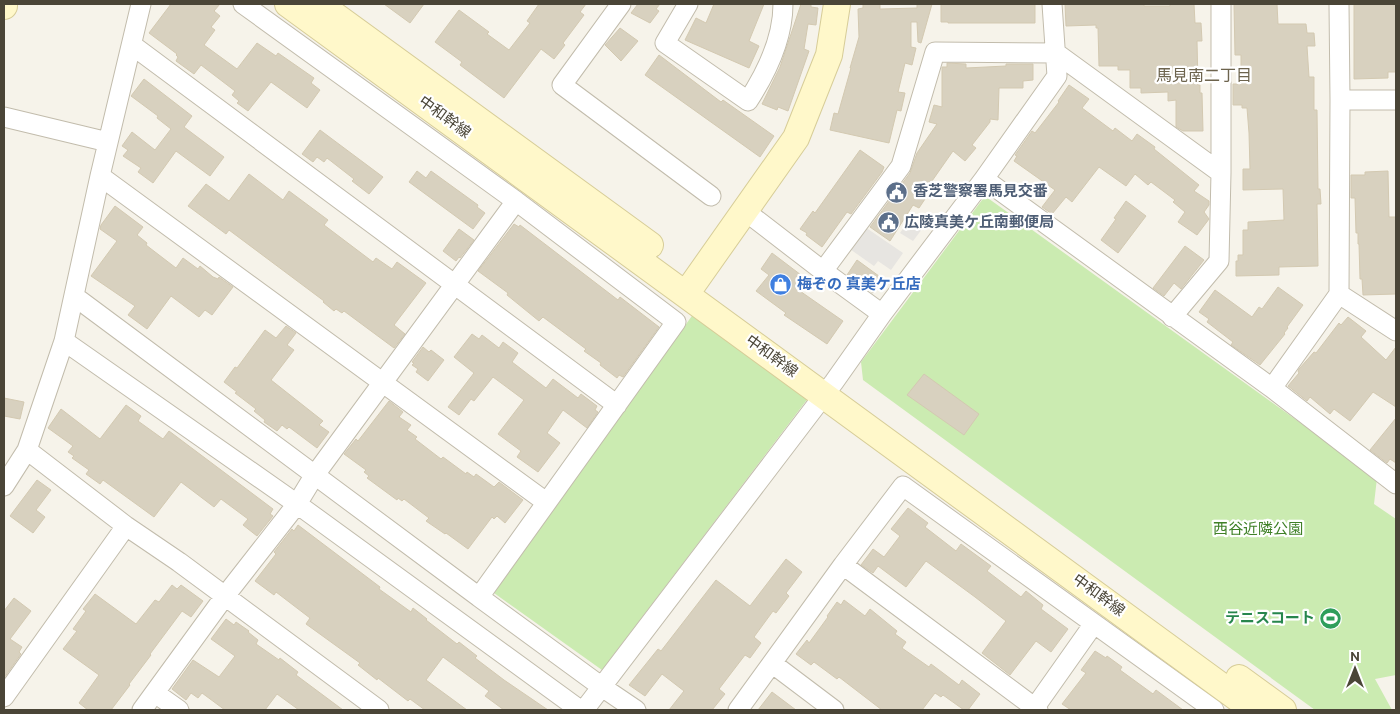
<svg xmlns="http://www.w3.org/2000/svg" width="1400" height="714" font-family="Overpass,'Noto Sans JP',sans-serif">
  <style>
    .green { fill: #cbebb1 }
    .parking { fill: #e7e5e1 }
    .building { fill: #d8d1bf; stroke: #d3c9b1 }
    .lines { fill: none; stroke-linecap: round; stroke-linejoin: round }
    .street-casing { stroke: #c2bcac; stroke-width: 21 }
    .secondary-casing { stroke: #d7cd98; stroke-width: 28 }
    .street { stroke: #fff; stroke-width: 19 }
    .secondary { stroke: #fff8ca; stroke-width: 26 }
    .labels { text-anchor: middle; dominant-baseline: central; stroke-width: 4.5; stroke-linejoin: round; paint-order: stroke }
    .street-label { font-size: 15px; fill: #4a4537; stroke: #fff }
    .service-label { font-size: 15px; font-weight: bold; fill: #4e5e75; stroke: #fff; text-anchor: start }
    .shop-label { font-size: 15px; font-weight: bold; fill: #366cbe; stroke: #fff; text-anchor: start }
    .park-label { font-size: 15px; fill: #3f8027; stroke: #fff }
    .leisure-label { font-size: 15px; font-weight: bold; fill: #27864d; stroke: #fff; text-anchor: end }
    .neighbourhood-label { font-size: 16px; fill: #6d644e; stroke: #fff }
  </style>
  <rect width="100%" height="100%" fill="#f6f3ea"/>
  <path class="green" d="M985 196 1377 478 1374 504 1396 519V675L1375 679 1392 710H1315L863 380 861 362Z
    M694 313 809 397 602 670 494 593Z"/>
  <path class="parking" d="M909 220 922 229 913 241 900 233Z
    M862 225 903 253 891 270 878 261 874 266 847 247Z"/>
  <path class="building" d="M171 4H220L214 11 220 16 211 27 215 30 204 45 237 69 257 43 276 56 278 53 314 78 311 83 320 90 307 108 271 82 248 111 237 103 239 101 232 95 235 91 201 65 194 74 176 61 178 57 176 55 177 54 149 33Z
    M384 4H424L410 23Z
    M539 4H586L580 12 584 15 563 43 565 45 554 59 541 49 504 98 460 65 462 62 435 42 459 10 489 32 487 34 509 50 530 23 527 21Z
    M638 4H660L656 9 659 11 650 23 631 13Z
    M714 4H764L749 41 759 46 749 68 685 40 696 18 706 23Z
    M801 4H811V7L818 8 816 25 808 24 804 49 809 51 788 111 778 107 777 110 762 104 780 67Z
    M863 4H880V9L917 8V4H932L921 43 918 42 917 22H911V47L916 48 912 65 905 63 898 92 905 93 901 111 897 110 889 143 830 130 834 113 838 114 851 68H850L859 37 858 9 863 8Z
    M941 4H1035V23H948V22H941Z
    M1065 4H1144V6H1170V4H1194L1195 23H1201L1202 41H1197L1198 85H1200V93H1202L1203 131H1183L1176 127V100L1168 101V92L1141 93V88H1130V70H1118V66H1099L1098 28H1096V25L1066 26Z
    M1234 4H1277L1278 24H1306L1307 33H1314L1315 46H1307L1309 77H1314V110H1317L1318 189H1320L1321 204H1317L1318 266 1279 267V275L1236 276V261H1238V255H1243V230H1248V222L1284 220 1283 189 1243 190V169H1250L1249 133 1247 108H1242V105H1233V84H1241V55H1235Z
    M1354 4H1396V72H1388V78L1354 79Z
    M620 28 638 41 621 61 605 45Z
    M659 55 721 102 723 100 774 136 760 157 645 75Z
    M947 63 966 64V68L1006 66V64H1033V80L1023 81V88H999L998 120 990 119V122L972 145 976 148 965 161 953 151 925 191 929 193 919 208 913 205 890 241 870 227 910 173 917 153 937 124 929 122 934 105 942 107V67H947Z
    M144 79 192 116 184 127 224 157 210 176 176 151 153 183 138 172 141 168 123 156 128 150 122 146 132 132 155 150 171 129 157 118 158 116 131 96Z
    M1069 85 1089 99 1082 108 1113 131 1115 128 1132 141 1137 134 1155 147 1154 149 1199 185 1194 191 1209 201V205L1204 212 1209 219 1197 235 1178 222 1185 212 1173 202 1175 200 1151 182 1148 185 1135 174 1126 186 1099 167 1072 202 1066 197 1052 214 1042 207 1055 190 1014 161 1017 156 1015 155 1032 131 1035 133 1059 102 1058 101Z
    M320 130 383 177 369 194 352 181 354 179 327 158 324 162 317 157 313 162 302 154Z
    M860 150 884 167 882 172 851 214 847 212 822 247 806 235 807 233 800 229 813 211 815 213Z
    M417 171 426 178 431 171 478 205 477 207 485 213 473 229 409 182Z
    M1388 171 1389 217H1396V294L1363 295 1362 279H1360L1359 244H1358V233H1356L1355 198H1351V175H1365V172Z
    M249 174 283 200 289 191 328 220 324 225 373 262 376 258 392 269 397 262 426 283 394 325 405 334 394 348 344 311 342 313 336 309 334 311 323 302 324 301 229 230 226 234 188 206 206 184 229 201Z
    M1126 201 1146 216 1118 253 1101 240 1116 219 1114 218Z
    M115 206 143 227 137 235 147 243 146 245 176 268 183 258 198 269 200 266 213 277 218 279 219 277 233 287 212 315 205 310 199 317 171 296 147 329 128 315 135 306 91 276 117 241 100 229 101 225Z
    M514 224 519 227 520 225 618 300 620 297 659 327 623 377 619 375 617 378 600 365 601 363 584 351 586 349 543 317 539 321 507 295 508 293 478 271Z
    M459 229 474 240 460 258 459 257 456 261 443 251Z
    M1185 246 1204 260 1181 289 1174 283 1164 296 1153 288Z
    M772 253 805 278 797 289 843 321 827 344 784 315 786 313 756 291 769 275 761 269Z
    M857 260 883 279 873 293 847 275Z
    M1278 287 1303 305 1287 327 1288 328 1284 333 1285 334 1260 365 1231 345 1233 342 1207 322 1209 319 1199 312 1215 290 1252 317 1259 307 1262 309Z
    M1348 317 1366 331 1361 337 1386 360 1396 347V407L1373 392 1350 421 1334 409 1330 414 1310 397 1307 401 1288 386 1299 373 1298 371 1299 369 1314 352 1316 353 1339 323 1341 325Z
    M286 326 296 333 287 345 294 350 271 380 323 421 319 425 329 432 317 448 289 427 287 429 282 425 277 431 264 422 265 420 254 411 256 409 235 393 237 392 224 382 235 367 237 368 265 330 276 338Z
    M472 334 479 339 482 335 499 348 503 342 518 353 512 362 546 388 553 379 578 398 581 394 597 406 595 410 598 412 587 428 563 410 547 433 560 443 538 472 517 457 521 451 498 434 524 400 493 377 474 401 471 399 459 415 448 407 474 373 454 357Z
    M423 347 429 352 431 350 444 360 428 381 416 372 418 369 412 365 414 363 412 362Z
    M924 374 979 414 964 435 907 395Z
    M4 398 24 402 20 419 4 416Z
    M389 401 403 412 399 417 411 425 407 430 417 437 415 439 441 459 443 457 466 474 467 472 474 477 476 474 494 487 499 482 523 500 505 523 497 516 494 519 492 517 468 549 446 533 445 534 426 521 429 518 404 499 402 501 398 498 397 500 367 478 369 476 364 472 366 470 344 454 356 439 358 441Z
    M126 405 141 416 138 421 163 439 169 431 273 509 270 514 273 516 257 536 243 525 248 519 221 499 214 507 181 482 154 517 103 480 100 484 86 474 89 470 72 458 74 456 68 452 73 446 48 428 61 409 100 439Z
    M1396 418V463L1390 459 1387 463 1370 450Z
    M37 480 51 490 36 510 45 517 33 533 10 516Z
    M908 508 928 523 925 527 956 551 961 544 991 566 987 571 1021 597 1026 591 1043 605 1041 609 1068 629 1051 652 1036 641 1010 675 982 653 1006 621 975 597 926 561 906 587 878 566 873 573 861 565 873 549 884 557 900 536 891 529Z
    M298 525 380 587 379 589 411 612 413 608 427 619 426 620 457 644 459 642 477 656 475 658 504 680 548 710H504L485 696 489 691 443 657 426 680 467 710H425L410 699 408 701 378 678 377 680 358 665 360 663 306 624 310 618 276 592 274 595 255 581 276 554 274 552 292 529 294 531Z
    M786 559 802 572 786 593 789 596 776 613 773 611 754 637 761 643 750 658 745 655 719 689 725 694 712 710H669L684 691 662 674 645 696 629 685 658 649 661 651 716 580 750 606Z
    M172 585 177 589 181 585 203 601 191 617 182 611 150 654 151 655 129 684 130 685 111 710H88L79 703 99 675 63 649 77 631 73 629 86 611 83 609 95 594 136 624 155 600 159 602Z
    M14 598 31 611 10 639 22 647 19 652 21 654 4 678V611Z
    M844 600 865 616 870 609 897 631 895 634 906 642 902 648 929 667 931 664 959 685 962 680 980 694 968 710H964L943 695 941 697 935 693 922 710H882L839 677 837 679 814 662 811 665 796 654 807 640 809 643 828 617 827 616 837 602 841 605Z
    M226 619 234 625 236 622 249 631 248 632 258 640 256 644 279 660 280 658 298 672 296 675 343 710H299L277 694 265 710H225L202 693 198 698 191 693 186 700 172 689 193 660 219 677 235 656 211 639Z
    M1095 651 1106 658 1107 656 1122 667 1120 670 1153 694 1156 690 1183 710H1071L1062 704 1086 673 1081 670Z
    M772 692 796 710H758Z"/>
  <g class="lines">
    <defs>
      <path id="street" d="M141 4 100 176 64 341 297 504 580 710
        M621 4 562 85 711 196
        M688 4 665 43 748 101C767 72 783 39 783 4
        M1339 4 1340 100 1339 294
        M132 45 617 405
        M1340 100H1396
        M4 117 108 142
        M100 176 546 502
        M984 179 1272 388 1396 484
        M745 211 823 271 882 314
        M823 271 901 166 935 52 1056 53 1221 173
        M74 296 479 597 676 322 516 201 243 4
        M1172 317 1219 261 1221 173V4
        M1272 388 1339 294 1396 331
        M27 450 64 341
        M4 486 27 450 126 526 179 562 379 710
        M843 565 903 486 1214 710
        M479 597 602 687 636 710
        M773 664 834 710
        M155 693 179 710
        M4 697 126 526
        M142 710 225 596 297 504 314 476 516 201
        M584 710 834 382 882 314 984 179 1057 76 1052 4
        M738 710 843 565 1038 710
        M1033 710 1093 625"/>
      <path id="secondary" d="M288 4 1254 710
        M319 4 650 245
        M4 6V4
        M686 294 796 138 829 55 837 4
        M1239 678 1283 710"/>
    </defs>
    <use href="#street" class="street-casing"/>
    <use href="#secondary" class="secondary-casing"/>
    <use href="#street" class="street"/>
    <use href="#secondary" class="secondary"/>
  </g>
  <defs>
    <symbol id="civic-disc" viewBox="-11 -11 22 22"><circle r="9.5" fill="#5c6f8a" stroke="#fff"/><path d="M-.6-6.5H3V-4.5H.6V-3L4-1V1h2V6H-6V1h2V-1L-.6-3ZM-1.2 2.5V6h2.4V2.5Z" fill="#fff"/></symbol>
    <symbol id="shop-disc" viewBox="-11 -11 22 22"><circle r="9.5" fill="#3f7fe0" stroke="#fff"/><path d="M-5-2.5h2.3a2.7 3.5 0 0 1 5.4 0H5L5.5 6h-11ZM-1.5-2.5h3a1.5 2.3 0 0 0-3 0Z" fill="#fff"/></symbol>
    <symbol id="stadium-disc" viewBox="-11 -11 22 22"><circle r="9.5" fill="#2e9e5b" stroke="#fff"/><path d="M0-5a6.5 5 0 1 0 0 10a6.5 5 0 1 0 0-10ZM-3.5-1.8h7v3.6h-7Z" fill="#fff"/></symbol>
  </defs>
  <g fill-rule="evenodd">
    <use href="#civic-disc" x="884" y="180" width="25" height="25"/>
    <use href="#civic-disc" x="876" y="210" width="25" height="25"/>
    <use href="#shop-disc" x="768" y="272" width="25" height="25"/>
    <use href="#stadium-disc" x="1318" y="606" width="25" height="25"/>
  </g>
  <g class="labels">
    <g class="street-label">
      <text transform="translate(444 118) rotate(36)">中和幹線</text>
      <text transform="translate(771 357) rotate(36)">中和幹線</text>
      <text transform="translate(1098 596) rotate(36)">中和幹線</text>
    </g>
    <g class="service-label">
      <text x="913" y="192">香芝警察署馬見交番</text>
      <text x="904" y="223">広陵真美ケ丘南郵便局</text>
    </g>
    <g class="shop-label">
      <text x="797" y="285">梅ぞの 真美ケ丘店</text>
    </g>
    <g class="park-label">
      <text x="1258" y="530">西谷近隣公園</text>
    </g>
    <g class="leisure-label">
      <text x="1315" y="619">テニスコート</text>
    </g>
    <g class="neighbourhood-label">
      <text x="1204" y="77">馬見南二丁目</text>
    </g>
  </g>
  <rect width="1400" height="714" fill="none" stroke="#4a4537" stroke-width="10"/>
  <g transform="translate(1355 669)" stroke="#ffffff" stroke-width="4" paint-order="stroke">
  <path d="M0-4L9 19L0 12L-9 19Z" fill="#4a4537"/>
  <text y="-8" font-size="14" font-weight="bold" text-anchor="middle" fill="#4a4537">N</text>
  </g>
</svg>
